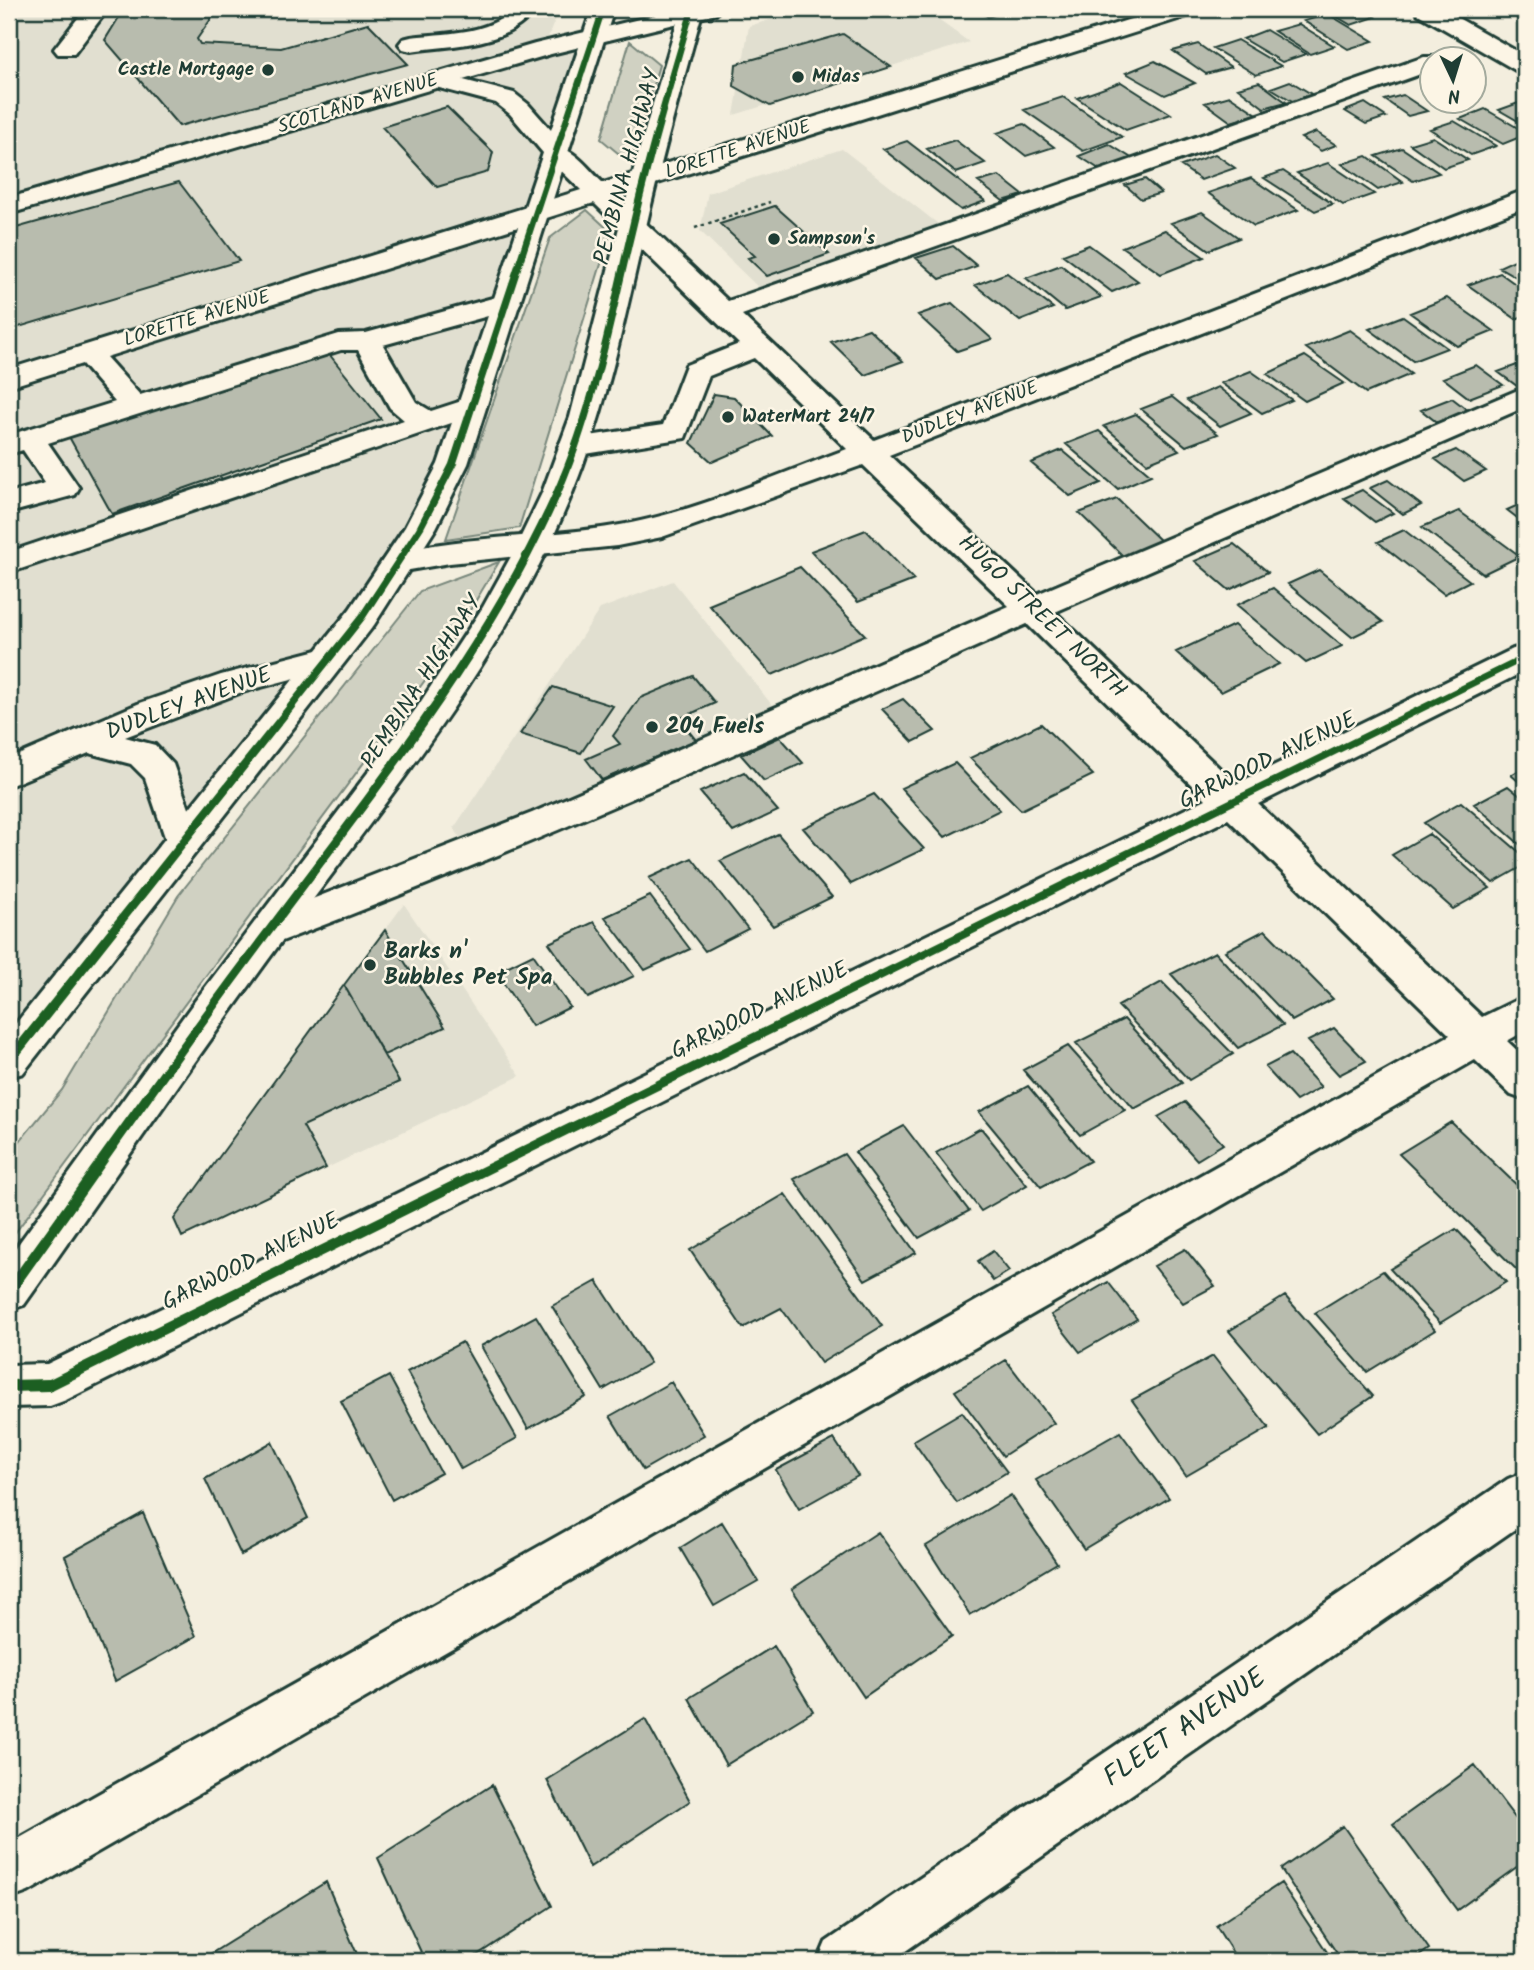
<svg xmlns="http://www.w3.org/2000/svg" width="1534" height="1970" font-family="Kalam,sans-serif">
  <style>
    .built { fill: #e1dfd0 }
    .green { fill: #d0d1c2; stroke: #78877b; stroke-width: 2 }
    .building { fill: #b8bcae; stroke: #1f3d34; stroke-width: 2 }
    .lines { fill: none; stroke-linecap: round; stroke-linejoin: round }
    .minor-casing { stroke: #1f3d34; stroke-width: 6 }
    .major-casing { stroke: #1f3d34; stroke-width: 6 }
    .path { stroke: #1f3d34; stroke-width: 2.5; stroke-dasharray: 3.5 3.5; stroke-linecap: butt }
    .minor { fill: #fcf5e5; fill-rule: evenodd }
    .major { fill: #fcf5e5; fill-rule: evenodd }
    .cycleway-casing { stroke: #fcf5e5; stroke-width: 5 }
    .cycleway { fill: #1b5e20; fill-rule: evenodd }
    .poi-dot { fill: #1f3d34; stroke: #fcf5e5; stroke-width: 2.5 }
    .labels { text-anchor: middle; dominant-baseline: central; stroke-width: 5; stroke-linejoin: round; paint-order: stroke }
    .far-poi-label { font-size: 19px; font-weight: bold; fill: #1f3d34; stroke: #fcf5e5; text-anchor: start }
    .far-street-label { font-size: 19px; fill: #1f3d34; stroke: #fcf5e5 }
    .street-label { font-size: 23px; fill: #1f3d34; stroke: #fcf5e5 }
    .poi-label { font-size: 23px; font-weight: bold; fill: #1f3d34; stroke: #fcf5e5; text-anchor: start }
    .near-street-label { font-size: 28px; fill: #1f3d34; stroke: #fcf5e5 }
  </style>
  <rect width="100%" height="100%" fill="#f3eede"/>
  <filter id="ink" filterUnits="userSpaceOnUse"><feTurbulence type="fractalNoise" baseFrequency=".0143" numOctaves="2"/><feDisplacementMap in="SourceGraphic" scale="14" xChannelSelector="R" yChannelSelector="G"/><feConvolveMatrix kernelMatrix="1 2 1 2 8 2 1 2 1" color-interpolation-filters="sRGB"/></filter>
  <g filter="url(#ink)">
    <path class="built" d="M9 9H559L544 48 595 35 433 503 60 997 9 1061Z
      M807 9H923L969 42 734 115 749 26Z
      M842 149 942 227 760 289 700 231 708 193Z
      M673 581 776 710 464 844 454 828 600 609Z
      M404 904 520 1076 182 1237 174 1219Z"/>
    <path class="green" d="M630 41 659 65 630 163 601 139Z
      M587 210 611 232 519 528 446 539 550 238Z
      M499 562 440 660 9 1241V1154L62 1090 178 896 420 591Z"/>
    <path class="building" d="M124 9H218L197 39 200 44 281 48 368 23 408 64 179 126 105 40Z
      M977 9H1015L988 17Z
      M1324 9H1362L1375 17 1351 25Z
      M1328 14 1373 41 1348 49 1304 21Z
      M1299 24 1334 46 1310 54 1274 31Z
      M1266 30 1306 54 1282 62 1243 39Z
      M843 34 891 67 770 106 734 86 736 64Z
      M1237 40 1281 66 1256 75 1213 48Z
      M1198 44 1231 67 1206 74 1173 51Z
      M1155 61 1195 83 1165 95 1126 73Z
      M1290 81 1313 95 1294 102 1271 88Z
      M1121 82 1171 114 1126 130 1077 98Z
      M1259 82 1286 102 1264 108 1238 88Z
      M1403 95 1427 111 1408 116 1385 100Z
      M1230 96 1257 114 1231 122 1205 103Z
      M1063 97 1122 137 1083 151 1024 110Z
      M1521 102 1525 104V125L1499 110Z
      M1365 103 1386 117 1366 124 1345 111Z
      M447 107 493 152 488 172 437 187 382 127Z
      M1485 109 1525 132V135L1503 144 1460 119Z
      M1454 121 1496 146 1471 155 1430 129Z
      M1024 124 1054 147 1026 156 997 133Z
      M1316 132 1336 145 1321 151 1301 138Z
      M1433 137 1468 160 1444 168 1410 144Z
      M955 140 985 163 956 173 927 149Z
      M907 141 985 201 961 210 883 149Z
      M1109 144 1133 159 1102 171 1079 156Z
      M1402 148 1439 173 1413 181 1376 156Z
      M1215 154 1235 168 1201 180 1181 166Z
      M1367 156 1403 182 1378 190 1342 164Z
      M1328 163 1374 194 1343 205 1297 173Z
      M1283 171 1333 204 1315 211 1264 178Z
      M999 176 1023 195 1003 201 978 182Z
      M1251 178 1298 210 1254 226 1208 193Z
      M1145 179 1161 193 1141 199 1125 185Z
      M179 182 239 261 9 330V230Z
      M775 206 829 254 767 276 748 258 755 256 720 224Z
      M1202 212 1239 238 1209 250 1171 223Z
      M1165 230 1204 257 1161 274 1122 247Z
      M1089 245 1138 281 1112 292 1063 255Z
      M953 246 977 266 940 279 916 258Z
      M1523 256 1525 257V282L1499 267Z
      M1061 265 1101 297 1065 310 1026 278Z
      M1007 273 1053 308 1020 321 975 285Z
      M1500 273 1525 291V315L1516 319 1468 285Z
      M1447 298 1494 331 1457 346 1410 313Z
      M952 303 992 339 957 351 918 315Z
      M1403 316 1447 348 1413 361 1369 329Z
      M869 329 903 361 865 375 831 342Z
      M1350 330 1411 374 1366 393 1306 348Z
      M325 349 381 419 112 514 68 435Z
      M1305 356 1344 383 1305 401 1267 374Z
      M1525 362V383L1517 386 1498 372Z
      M1476 365 1503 385 1469 398 1443 378Z
      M1251 371 1292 400 1262 413 1221 383Z
      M1218 387 1251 413 1220 426 1187 400Z
      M714 394 734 397 772 436 712 462 691 443Z
      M1172 397 1218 434 1186 446 1141 409Z
      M1452 398 1470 412 1439 424 1421 410Z
      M1136 414 1179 450 1147 463 1104 426Z
      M1099 431 1151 475 1118 489 1066 444Z
      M1062 450 1101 483 1070 496 1031 463Z
      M1456 450 1486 471 1464 481 1435 459Z
      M1388 480 1421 505 1403 514 1370 488Z
      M1362 490 1393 513 1375 522 1344 498Z
      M1117 499 1163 543 1125 558 1079 513Z
      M1525 502V524L1507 510Z
      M1459 511 1520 556 1483 574 1422 527Z
      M866 530 914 580 858 602 811 551Z
      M1404 530 1470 581 1444 594 1378 542Z
      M1234 544 1268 572 1229 590 1195 561Z
      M800 567 865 635 772 675 709 605Z
      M1319 570 1383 622 1352 637 1288 584Z
      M1273 588 1342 646 1306 663 1237 605Z
      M1234 625 1279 664 1221 692 1176 652Z
      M693 676 715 703 679 719 696 740 602 780 586 759 620 744 613 736 640 698Z
      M553 687 613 706 581 753 520 734Z
      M903 699 935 731 913 742 882 709Z
      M1041 724 1093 775 1021 810 970 758Z
      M780 737 803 763 764 781 741 755Z
      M955 763 1000 810 945 837 901 788Z
      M1525 767V787L1511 775Z
      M744 772 778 811 733 832 700 792Z
      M1508 786 1525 800V849L1474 804Z
      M874 794 924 849 851 884 803 828Z
      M1461 802 1525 857V865L1493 883 1424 823Z
      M778 834 832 897 773 926 720 861Z
      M1429 834 1490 888 1453 909 1392 855Z
      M692 858 748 929 705 951 649 878Z
      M650 896 690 949 645 970 605 917Z
      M594 922 634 976 588 998 549 943Z
      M385 930 445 1027 384 1055 344 985Z
      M1265 930 1333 999 1292 1021 1225 951Z
      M1215 952 1283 1025 1238 1048 1171 974Z
      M533 954 570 1007 532 1026 496 972Z
      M1162 982 1233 1054 1189 1080 1118 1006Z
      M344 985 399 1082 303 1126 326 1168 182 1237 174 1219Z
      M1124 1019 1182 1083 1134 1109 1076 1043Z
      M1334 1028 1366 1061 1339 1075 1308 1041Z
      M1068 1046 1125 1110 1080 1135 1023 1070Z
      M1290 1054 1321 1087 1296 1101 1265 1067Z
      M1028 1086 1090 1161 1041 1187 979 1112Z
      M1185 1102 1223 1144 1197 1160 1158 1117Z
      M1451 1122 1525 1193V1272L1522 1275 1399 1154Z
      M904 1126 969 1211 919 1238 855 1152Z
      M981 1128 1027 1185 981 1211 936 1153Z
      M844 1154 916 1253 865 1280 794 1179Z
      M785 1194 882 1326 821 1363 781 1308 743 1328 690 1250Z
      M1456 1229 1506 1282 1440 1323 1390 1269Z
      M1185 1249 1215 1286 1183 1303 1154 1266Z
      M993 1251 1009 1271 993 1281 978 1261Z
      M1383 1271 1435 1330 1367 1372 1315 1313Z
      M597 1281 650 1363 603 1390 552 1306Z
      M1108 1282 1137 1319 1080 1352 1051 1315Z
      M1285 1296 1373 1396 1317 1434 1229 1331Z
      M536 1316 586 1397 528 1429 481 1346Z
      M462 1342 517 1438 461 1469 407 1372Z
      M1213 1356 1269 1428 1186 1476 1132 1400Z
      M1006 1360 1054 1423 1003 1456 955 1391Z
      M389 1376 441 1473 392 1500 341 1401Z
      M671 1382 704 1435 643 1470 610 1416Z
      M962 1412 1007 1472 957 1503 913 1441Z
      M1120 1432 1169 1498 1084 1549 1036 1480Z
      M834 1439 858 1476 799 1509 776 1470Z
      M272 1442 308 1518 241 1555 205 1479Z
      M1011 1495 1057 1563 970 1615 926 1546Z
      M143 1513 196 1636 115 1681 65 1556Z
      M722 1522 758 1581 714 1606 680 1548Z
      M878 1532 952 1636 864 1697 792 1589Z
      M774 1646 813 1711 726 1765 689 1698Z
      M645 1719 690 1801 590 1867 547 1780Z
      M1475 1765 1525 1831V1861L1457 1910 1393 1824Z
      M492 1785 552 1906 468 1961H425L378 1858Z
      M1343 1826 1429 1949 1412 1961H1342L1281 1869Z
      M326 1882 360 1961H205L204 1958Z
      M1281 1883 1333 1961H1238L1216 1926Z"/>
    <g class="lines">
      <defs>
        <path id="minor" d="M85 9H108L74 54H58L54 49Z
          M512 9H535C509 47 452 45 411 51L403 49 399 44 403 39 411 37C441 33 491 35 512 9Z
          M681 9H719L716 14 551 54 9 214V198L535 44Z
          M1163 9H1197L1194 14 617 196 728 301 1424 57H1440L1442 60H1432V70L742 315 874 440 1525 190V207L889 455 1037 594 1525 387V407L1055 612 1236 784 1513 649 1525 646V671L1258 804 1482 1017 1525 996V1031L1507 1041 1525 1058V1100L1511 1095 1475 1060 28 1892 9 1899V1844L1450 1035 1228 819 66 1400 50 1406 9 1407V1365L47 1364 1206 799 1027 624C780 734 535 845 282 941L269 946 256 941 250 931 256 921 532 813 1009 606 863 465 662 537 617 546 450 563 398 572 387 569 382 562 387 555C463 534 543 539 620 525 693 513 776 475 847 449L754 358 709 376 685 438 573 456 562 454 558 447 562 440 663 425 686 365 739 344 594 203 106 357 140 395 339 334 366 333 507 294 517 296 521 302 517 308 383 345 416 402 431 411 471 398 481 401 486 407 481 413 9 573V552L404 420 390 408 358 350H341L48 443 79 488 75 495 9 513V493L45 483 23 450 9 454V435L115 402 82 364 9 387V369L581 190 548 158 544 153 548 148C571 142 588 169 603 183Z
          M1415 9H1442L1525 56V73L1517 71 1418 14Z
          M329 647 341 650 346 658 341 666 242 692 125 737 155 745 173 764 201 842 196 852 183 856 170 852 145 778 131 764 89 753 9 786V759L140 703 221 675Z
          M1525 1472V1522L891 1961H818L826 1942 1508 1479Z"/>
        <path id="major" d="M592 9H614L468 464 436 528 374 625 23 1073 9 1077V1032L350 609 405 527 438 464 543 153 510 114 496 103 428 85 424 80 428 75 436 73 514 93 528 104 551 130Z
          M681 9H703C684 78 664 148 648 218 626 309 609 403 573 491 507 654 391 794 287 934 197 1056 112 1181 24 1305L9 1310V1257L192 1005 416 709 483 607 514 551 542 493 570 417 637 158Z"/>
      </defs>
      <use href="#minor" class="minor-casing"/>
      <use href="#major" class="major-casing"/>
      <path class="path" d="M695 228 770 202"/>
      <use href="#minor" class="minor"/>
      <use href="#major" class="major"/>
      <defs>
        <path id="cycleway" d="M600 9H606L457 464 424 528 365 619 13 1064 9 1065V1053L359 615 416 528 449 464Z
          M689 9H695C675 80 654 151 637 224 615 314 598 408 561 494 491 654 380 789 277 927 186 1048 101 1172 13 1295L9 1296V1282C95 1163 179 1042 268 925 371 787 479 654 551 497 591 410 608 314 630 222 647 150 668 80 689 9Z
          M1525 654V661L54 1389 50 1391 9 1392V1380L49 1379Z"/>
      </defs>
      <use href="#cycleway" class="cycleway-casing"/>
      <use href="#cycleway" class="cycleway"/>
    </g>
  </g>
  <g class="poi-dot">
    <circle cx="268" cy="70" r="7"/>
    <circle cx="798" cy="77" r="7"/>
    <circle cx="774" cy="239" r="7"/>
    <circle cx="728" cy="417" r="7"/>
    <circle cx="652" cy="727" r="7"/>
    <circle cx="370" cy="965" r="7"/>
  </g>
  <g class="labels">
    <g class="far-poi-label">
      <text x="254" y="70" text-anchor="end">Castle Mortgage</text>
      <text x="812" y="77">Midas</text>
      <text x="788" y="239">Sampson's</text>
      <text x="742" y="417">WaterMart 24/7</text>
    </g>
    <g class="far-street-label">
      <text transform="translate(358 104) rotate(-17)">SCOTLAND AVENUE</text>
      <text transform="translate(738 150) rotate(-18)">LORETTE AVENUE</text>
      <text transform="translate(197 319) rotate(-17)">LORETTE AVENUE</text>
      <text transform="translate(970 413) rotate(-21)">DUDLEY AVENUE</text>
    </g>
    <g class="street-label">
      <text transform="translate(628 167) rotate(-75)">PEMBINA HIGHWAY</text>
      <text transform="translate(1042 617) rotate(44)">HUGO STREET NORTH</text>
      <text transform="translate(422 682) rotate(-57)">PEMBINA HIGHWAY</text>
      <text transform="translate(189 704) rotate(-20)">DUDLEY AVENUE</text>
      <text transform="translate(1268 761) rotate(-26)">GARWOOD AVENUE</text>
      <text transform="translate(760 1011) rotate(-26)">GARWOOD AVENUE</text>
      <text transform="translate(251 1262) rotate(-26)">GARWOOD AVENUE</text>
    </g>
    <g class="poi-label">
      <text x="666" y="727">204 Fuels</text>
      <text x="384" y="952">Barks n'<tspan x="384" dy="26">Bubbles Pet Spa</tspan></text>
    </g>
    <g class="near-street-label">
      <text transform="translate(1185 1728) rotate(-34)">FLEET AVENUE</text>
    </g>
  </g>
  <rect width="1534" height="1970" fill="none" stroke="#fcf5e5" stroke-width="35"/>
  <rect x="18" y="18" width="1499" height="1935" fill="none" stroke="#1f3d34" stroke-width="2.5" filter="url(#ink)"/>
  <g transform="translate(1453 80) rotate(176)"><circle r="33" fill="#fcf5e5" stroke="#a4ab9e" stroke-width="2"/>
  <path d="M0-5L12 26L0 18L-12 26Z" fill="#1f3d34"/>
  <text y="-10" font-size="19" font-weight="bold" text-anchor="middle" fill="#1f3d34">N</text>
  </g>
</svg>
